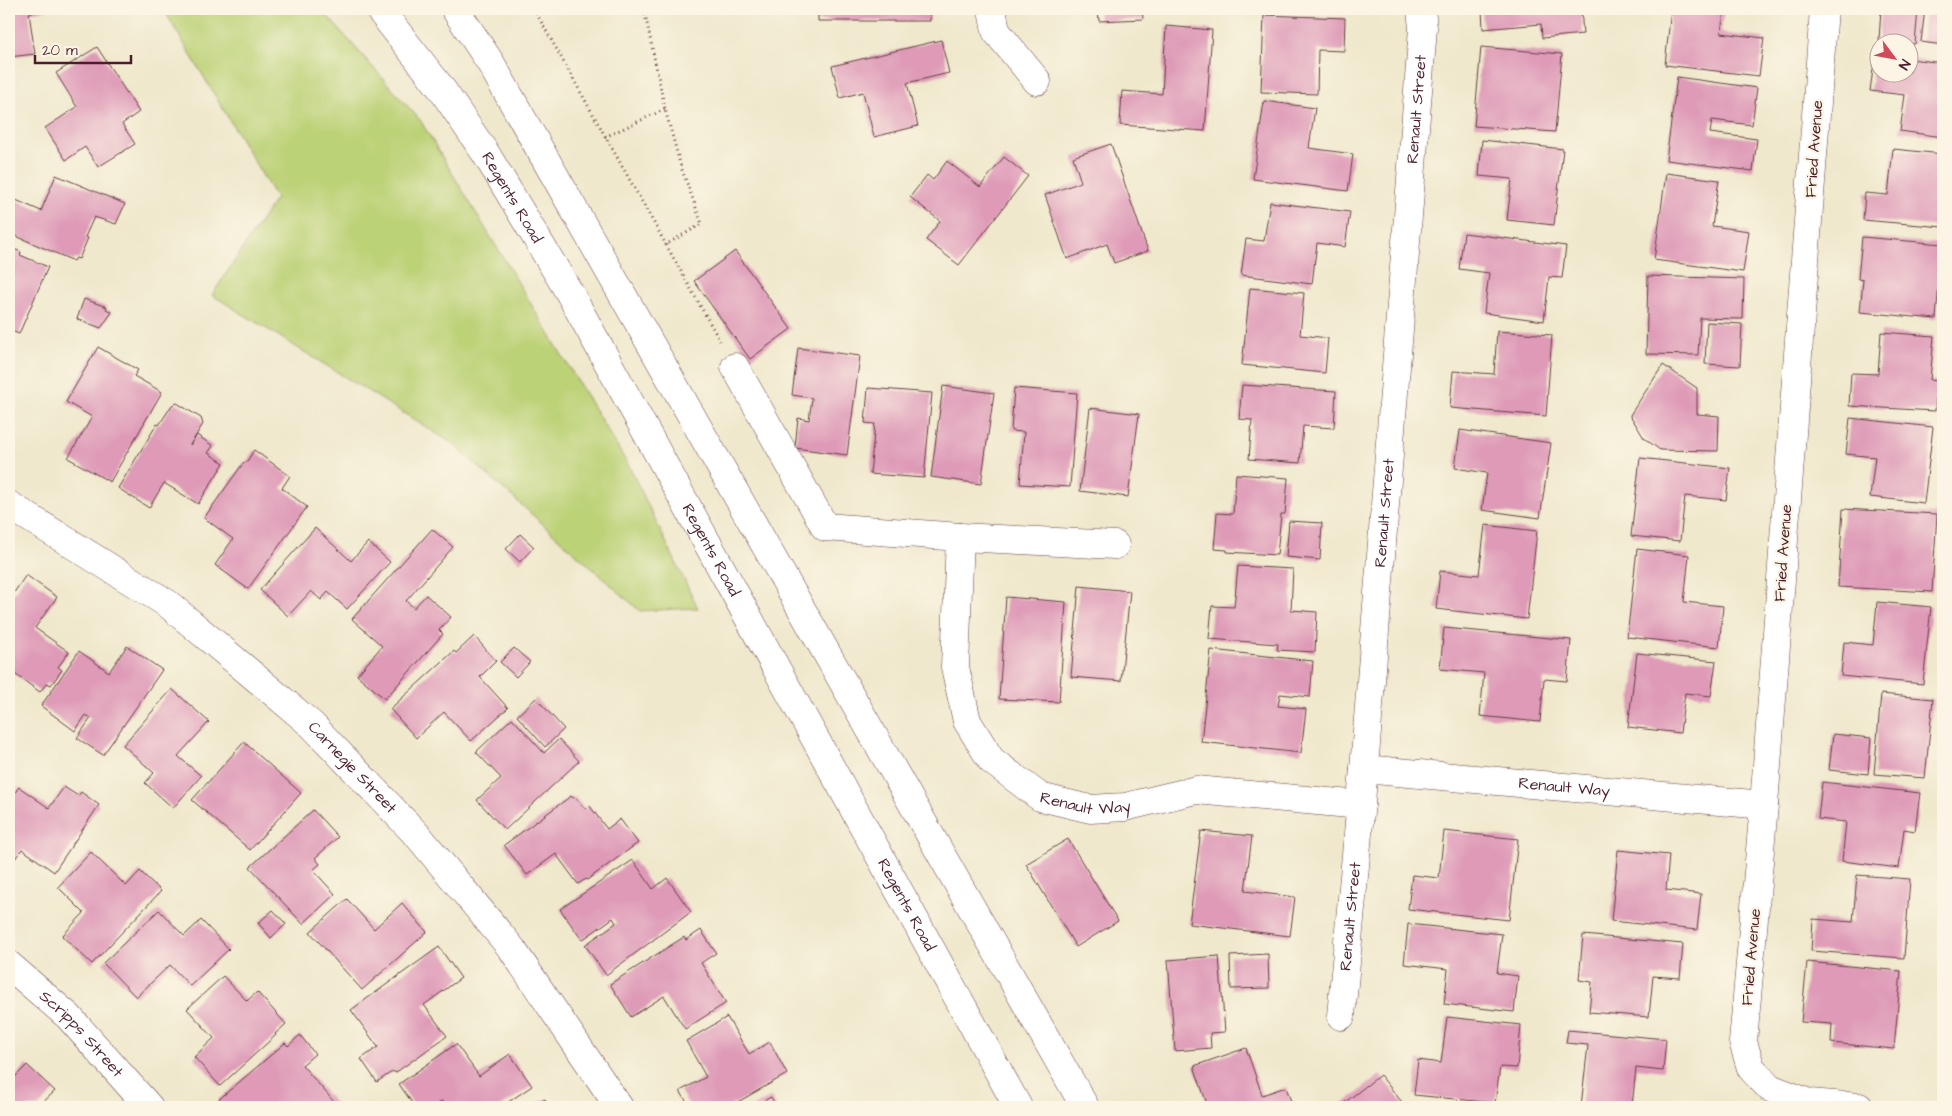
<svg xmlns="http://www.w3.org/2000/svg" width="1952" height="1116" font-family="'Architects Daughter',sans-serif">
  <style>
    .green { fill: #bcd277; stroke: #837851 }
    .building { fill: #de9ab7 }
    .lines { fill: none; stroke-linecap: round; stroke-linejoin: round }
    .minor-casing { stroke: #633d43; stroke-width: 29 }
    .secondary-casing { stroke: #633d43; stroke-width: 29 }
    .path { stroke: #633d43; stroke-width: 3; stroke-dasharray: 1 4; stroke-linecap: butt }
    .minor { stroke: #fff; stroke-width: 28 }
    .secondary { stroke: #fff; stroke-width: 28 }
    .labels { text-anchor: middle; dominant-baseline: central; stroke-width: 4.5; stroke-linejoin: round; paint-order: stroke }
    .street-label { font-size: 16px; fill: #4a1f2b; stroke: #fcf5e5 }
  </style>
  <rect width="100%" height="100%" fill="#fcf5e5"/>
  <filter id="ink" filterUnits="userSpaceOnUse"><feTurbulence type="fractalNoise" baseFrequency=".02" numOctaves="2"/><feDisplacementMap in="SourceGraphic" scale="10" xChannelSelector="R" yChannelSelector="G"/><feConvolveMatrix kernelMatrix="1 2 1 2 8 2 1 2 1" color-interpolation-filters="sRGB"/></filter>
  <filter id="wash" filterUnits="userSpaceOnUse"><feTurbulence type="fractalNoise" baseFrequency=".0096" numOctaves="4" result="noise"/><feDisplacementMap in="SourceGraphic" scale="20" xChannelSelector="R" yChannelSelector="G"/><feGaussianBlur stdDeviation="1.12" result="paint"/><feColorMatrix in="noise" values="0 0 0 0 0 0 0 0 0 0 0 0 0 0 0 0 0 1.4 0 .05"/><feComposite in="paint" operator="in"/></filter>
  <g filter="url(#wash)">
    <rect width="100%" height="100%" fill="#efe8cc"/>
    <path class="green" d="M160 9H321L420 120 630 468 698 608 640 611 452 443 212 295 276 198 167 15Z"/>
    <g id="blocks">
      <path class="building" d="M9 9H51L29 13 35 54 9 57Z
        M818 9H930V21H818Z
        M1098 9H1142L1143 19 1099 21Z
        M1482 9H1581L1583 34 1542 38 1541 24 1483 29Z
        M1671 9H1724L1721 33 1764 38 1759 76 1665 65Z
        M1881 9H1918L1915 44 1879 40Z
        M1925 9H1943V45L1921 42Z
        M1264 15 1345 18 1344 51 1318 50 1317 94 1261 92Z
        M1166 26 1212 30 1205 131 1120 125 1122 91 1162 94Z
        M941 40 949 73 907 83 918 126 874 137 863 92 840 98 832 66Z
        M97 47 139 112 122 124 135 144 98 167 85 147 66 160 45 128 77 107 56 73Z
        M1481 47 1562 54 1555 132 1474 126Z
        M1875 55H1880V72H1910V59L1943 63V137L1900 131 1905 95 1870 91Z
        M1677 77 1757 88 1752 125 1712 120 1710 133 1757 139 1753 171 1666 160Z
        M1264 101 1315 108 1309 148 1353 154 1348 191 1253 179Z
        M1482 140 1563 149 1554 225 1507 220 1512 179 1479 176Z
        M1111 144 1148 251 1114 263 1107 244 1067 259 1045 195 1081 182 1073 157Z
        M1893 149 1943 154V227L1863 220 1865 193 1888 195Z
        M1004 157 1028 176 959 265 926 240 940 221 910 197 927 175 933 180 947 161 980 187Z
        M1666 173 1719 180 1712 226 1749 231 1743 272 1654 260Z
        M56 175 125 204 116 224 94 217 85 237 88 238 79 259 76 258 74 261 9 233V197L41 211Z
        M1270 202 1350 212 1345 247 1317 243 1312 284 1241 275 1246 239 1264 241Z
        M1464 233 1566 246 1562 278 1549 277 1544 321 1484 313 1489 273 1459 269Z
        M1862 237 1942 244 1936 319 1860 312 1863 280 1858 279Z
        M9 247 21 252 20 255 48 267 19 334 9 330Z
        M735 251 791 329 750 359 694 281Z
        M1648 276 1744 279 1743 319 1700 318 1698 355 1646 354Z
        M1250 288 1304 293 1300 335 1328 338 1325 373 1242 365Z
        M84 299 107 307 106 309 112 312 101 328 77 319Z
        M1707 322 1742 324 1740 366 1705 364Z
        M1497 331 1552 335 1546 416 1450 408 1453 371 1494 374Z
        M1881 332 1934 336 1930 380 1937 381 1935 411 1849 406 1851 373 1878 374Z
        M98 347 138 370 134 376 162 392 110 482 68 458 92 417 66 402Z
        M798 348 860 356 847 455 795 448 798 418 809 420 812 398 792 395Z
        M1663 365 1697 388V414L1719 416 1718 451 1660 450 1644 438 1630 415Z
        M1242 385 1336 391 1334 428 1303 426 1300 463 1249 459 1252 420 1239 419Z
        M943 386 994 393 981 484 931 477Z
        M868 388 932 393 924 478 870 474 875 424 865 423Z
        M1014 388 1077 393 1070 487 1020 484 1024 432 1011 431Z
        M177 403 201 418 203 424 190 445 197 435 213 446 208 453 224 463 198 504 164 483 149 508 118 488 157 424 159 425 172 405Z
        M1090 408 1139 414 1128 497 1080 491Z
        M1850 418 1933 427 1924 503 1870 497 1875 457 1846 454Z
        M1460 430 1551 443 1540 518 1482 510 1487 473 1455 468Z
        M254 450 290 476 282 488 307 507 248 589 215 565 233 539 204 518 244 462 246 463Z
        M1640 458 1730 468 1726 500 1685 496 1680 541 1631 536Z
        M1236 474 1288 478 1285 514H1281L1277 555 1227 552V550L1214 549 1217 513 1233 514Z
        M1843 509 1937 514 1932 592 1838 587Z
        M1289 521 1322 523 1320 560 1286 557Z
        M1485 525 1537 531 1527 619 1436 609 1440 571 1479 575Z
        M315 528 351 561 368 542 390 562 347 609 328 592 321 600 311 591 288 616 260 590Z
        M432 529 453 547 406 601 414 608 426 595 451 617 439 630 443 634 385 699 357 675 382 646 352 619Z
        M520 534 534 547 520 562 506 549Z
        M1637 549 1689 555 1684 602 1723 606 1719 647 1627 637Z
        M1238 566 1293 569 1291 610 1317 612 1315 652 1277 650 1278 644 1209 639 1212 606 1234 607Z
        M26 575 57 597 35 628 69 652 58 667 62 670 51 685 47 683 40 692 9 670V600Z
        M1079 586 1130 591 1121 681 1071 677Z
        M1006 597 1066 602 1059 702 999 699Z
        M1877 602 1931 607 1923 684 1841 676 1844 642 1873 645Z
        M1444 628 1571 640 1567 681 1544 679 1540 722 1480 716 1484 673 1440 669Z
        M474 636 496 661 480 677 508 708 471 741 444 712 416 738 390 709 454 651 456 653Z
        M127 646 162 670 103 755 77 738 91 718 86 715 75 731 41 706 79 651 109 672Z
        M514 648 530 662 516 677 500 662Z
        M1211 650 1313 661 1310 697 1280 694 1278 706 1306 709 1301 753 1201 742Z
        M1637 653 1716 661 1711 696 1685 693 1680 733 1628 727Z
        M172 689 209 722 178 756 201 776 173 808 145 783 154 773 123 745Z
        M1881 694 1933 699 1925 778 1874 774Z
        M536 698 564 729 545 747 517 716Z
        M512 718 544 753 559 739 579 761 505 830 477 800 501 778 476 752Z
        M1833 734 1871 738 1868 774 1829 770Z
        M244 742 301 793 250 850 192 800Z
        M1822 782 1920 793 1915 831 1904 829 1899 868 1842 861 1846 822 1818 819Z
        M19 787 49 808 64 787 78 796 81 792 99 805 54 872 22 849 9 867V801Z
        M571 796 573 798 575 797 585 809 589 805 607 829 620 819 638 843 587 880 586 879 578 884 556 854 527 875 504 845Z
        M313 810 338 837 315 858 320 864 313 870 335 894 303 924 250 867Z
        M1201 831 1252 836 1245 891 1295 897 1290 936 1189 924Z
        M1444 831 1518 839 1509 920 1408 909 1412 875 1439 878Z
        M1068 839 1118 921 1076 947 1026 864Z
        M1618 850 1669 855 1666 890 1701 894 1697 930 1611 921Z
        M91 852 126 886 140 871 161 891 92 964 62 936 84 913 58 887Z
        M633 860 653 889 667 878 691 912 606 975 585 945 616 923 613 918 582 940 560 909Z
        M1857 875 1910 879 1904 958 1811 951 1813 919 1853 922Z
        M347 899 374 929 402 903 427 932 362 990 310 932Z
        M159 910 184 936 201 920 229 949 190 986 170 965 136 997 103 963Z
        M273 910 286 924 271 938 258 923Z
        M1408 924 1502 934 1497 973 1518 976 1514 1012 1444 1004 1448 969 1404 964Z
        M701 930 716 953 701 963 726 1003 685 1029 664 996 631 1017 610 984 684 937 686 940Z
        M1583 935 1683 944 1680 978 1653 976 1649 1017 1589 1012 1592 982 1579 980Z
        M439 947 461 978 424 1005 447 1036 395 1073 393 1071 377 1082 361 1059 378 1047 351 1010Z
        M1268 954 1269 988 1231 989 1230 956Z
        M1219 956 1225 1032 1210 1033 1211 1048 1175 1051 1168 960Z
        M1807 962 1901 971 1894 1049 1831 1043 1832 1024 1801 1022Z
        M223 976 247 1001 257 992 286 1024 275 1034 276 1035 220 1086 194 1057 214 1038 187 1009Z
        M727 1017 749 1054 770 1042 787 1074 729 1107H690L680 1091 706 1077 686 1041Z
        M1447 1017 1521 1025 1517 1068 1500 1067 1495 1103 1414 1095 1418 1060 1441 1063Z
        M1568 1030 1666 1039 1663 1071 1636 1068 1632 1107 1581 1106 1588 1045 1566 1043Z
        M300 1035 315 1054 302 1065 335 1103 330 1107H272L270 1105 267 1107H224L218 1100 285 1043 288 1046Z
        M456 1044 479 1076 510 1054 532 1086 501 1107H446L442 1101 434 1107H415L399 1084Z
        M1246 1048 1262 1095 1286 1087 1293 1107H1208L1194 1066Z
        M27 1065 55 1091 38 1107H9V1083Z
        M1380 1075 1406 1107H1339Z
        M771 1097 777 1107H752Z
        M545 1099 549 1107H529Z"/>
    </g>
  </g>
  <g filter="url(#ink)">
    <use href="#blocks" fill-opacity="0" stroke="#633d43" stroke-width="1"/>
    <g class="lines">
      <defs>
        <g id="minor">
          <path d="M992 9 996 31 1037 81"/>
          <path d="M1824 9 1764 805 1743 1042 1751 1068 1770 1088 1809 1103 1859 1107"/>
          <path d="M735 367 825 527 960 537 1115 545"/>
          <path id="s1" d="M9 505 168 604 312 725 419 837 512 949 619 1107"/>
          <path id="s2" d="M960 537 955 667 967 721 991 760 1040 797 1090 809 1125 807 1196 790 1361 805"/>
          <path id="s3" d="M1364 769 1764 805"/>
          <path id="s4" d="M9 965 69 1017 149 1107"/>
          <path id="s5" d="M1341 1016 1364 769 1423 28 1421 9"/>
        </g>
        <g id="secondary">
          <path id="s6" d="M379 9 441 88 486 154 569 292 1018 1107"/>
          <path d="M455 9 490 62 1085 1107"/>
        </g>
      </defs>
      <use href="#minor" class="minor-casing"/>
      <use href="#secondary" class="secondary-casing"/>
      <path class="path" d="M534 9 720 341
        M644 9 665 109 681 167 702 224 665 245
        M605 137 665 109"/>
      <use href="#minor" class="minor"/>
      <use href="#secondary" class="secondary"/>
    </g>
  </g>
  <g class="labels">
    <g class="street-label">
      <text stroke="none"><textPath href="#s5" startOffset="910">Renault Street</textPath></text>
      <text transform="translate(1814 149) rotate(-86)">Fried Avenue</text>
      <text stroke="none"><textPath href="#s6" startOffset="231">Regents Road</textPath></text>
      <text stroke="none"><textPath href="#s5" startOffset="505">Renault Street</textPath></text>
      <text stroke="none"><textPath href="#s6" startOffset="636">Regents Road</textPath></text>
      <text transform="translate(1783 553) rotate(-86)">Fried Avenue</text>
      <text stroke="none"><textPath href="#s1" startOffset="434">Carnegie Street</textPath></text>
      <text stroke="none"><textPath href="#s3" startOffset="201">Renault Way</textPath></text>
      <text stroke="none"><textPath href="#s2" startOffset="339">Renault Way</textPath></text>
      <text stroke="none"><textPath href="#s6" startOffset="1041">Regents Road</textPath></text>
      <text stroke="none"><textPath href="#s5" startOffset="100">Renault Street</textPath></text>
      <text transform="translate(1751 957) rotate(-85)">Fried Avenue</text>
      <text stroke="none"><textPath href="#s4" startOffset="100">Scripps Street</textPath></text>
    </g>
  </g>
  <rect width="1952" height="1116" fill="none" stroke="#fcf5e5" stroke-width="30"/>
  <g transform="translate(1894 58) rotate(122)"><circle r="24" fill="#fcf5e5" stroke="#b59f9b"/>
  <path d="M0-4L9 19L0 12L-9 19Z" fill="#d1495b"/>
  <text y="-8" font-size="14" font-weight="bold" text-anchor="middle" fill="#4a1f2b">N</text>
  </g>
  <path d="M35 55v8h96v-8" fill="none" stroke="#4a1f2b" stroke-width="2.5"/>
  <text x="42" y="55" font-size="15" fill="#4a1f2b" stroke="#fcf5e5" stroke-width="4" paint-order="stroke">20 m</text>
</svg>
